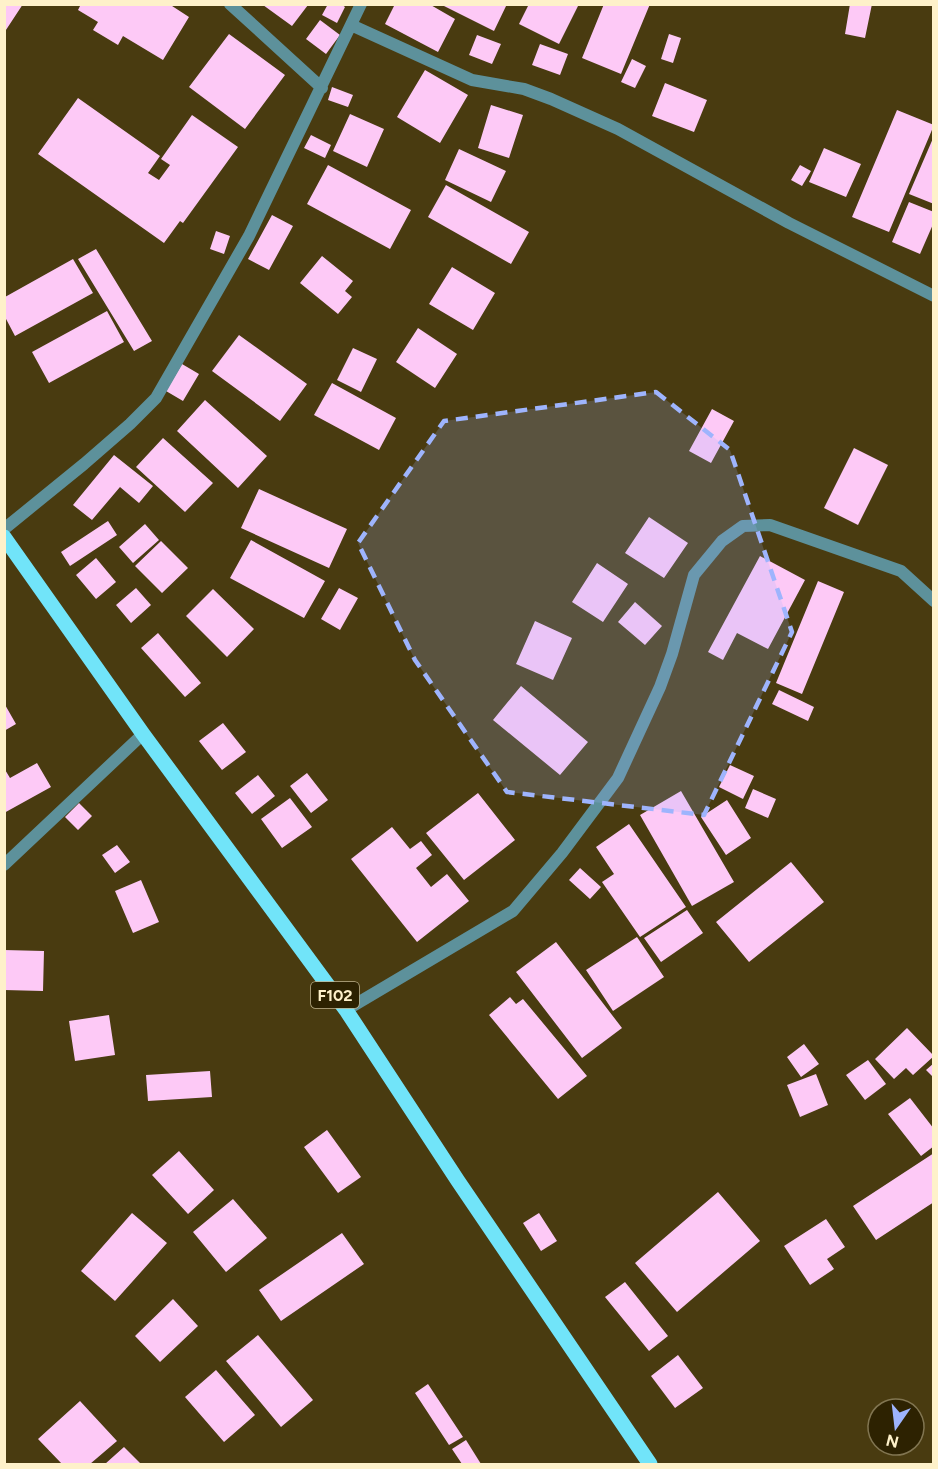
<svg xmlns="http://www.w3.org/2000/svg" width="938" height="1469" font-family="Figtree,sans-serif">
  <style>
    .building { fill: #fdc9f6 }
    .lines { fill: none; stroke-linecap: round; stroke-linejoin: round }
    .street { stroke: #5d919b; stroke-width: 12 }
    .primary { stroke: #71e4f9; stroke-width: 15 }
    .marked { fill: #9eb4fd; fill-opacity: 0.2; stroke: #9eb4fd; stroke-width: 4.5; stroke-dasharray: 12 8; stroke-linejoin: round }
    .labels { text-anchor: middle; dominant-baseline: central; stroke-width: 6; stroke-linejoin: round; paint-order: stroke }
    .shield { fill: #2d2201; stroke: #bfb38e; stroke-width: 1.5 }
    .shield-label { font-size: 16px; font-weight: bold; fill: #fef1ca }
  </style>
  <rect width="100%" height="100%" fill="#493b10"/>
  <path class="building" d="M4 4H23L4 33Z
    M81 4H169L189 17 163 60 123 36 118 45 93 30 98 22 78 10Z
    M328 4H341L345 7 337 23 322 15Z
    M395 4H429L455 19 438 52 385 24Z
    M440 4H507L494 31Z
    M529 4H579L559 44 519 24Z
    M604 4H650L621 74 582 58Z
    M850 4H872L865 38 845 34Z
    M263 5H308L292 26Z
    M320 20 340 35 326 54 306 39Z
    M229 34 285 75 245 129 189 87Z
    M669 34 681 38 673 63 661 59Z
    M477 35 501 44 492 64 469 55Z
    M540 44 568 54 560 75 532 65Z
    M632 59 646 66 635 88 621 82Z
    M425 70 468 95 440 143 397 117Z
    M665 83 707 100 694 132 652 116Z
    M332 87 353 95 348 107 328 100Z
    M78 98 160 156 148 173 159 180 170 165 161 159 192 115 238 147 183 223 180 221 164 243 38 154Z
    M491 105 523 115 509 158 478 148Z
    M897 110 934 125 889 232 852 217Z
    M350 114 384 129 367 167 333 151Z
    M311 135 331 145 325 158 304 148Z
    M934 136V204L909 194Z
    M824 148 861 164 846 197 809 182Z
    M459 149 506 171 491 202 445 180Z
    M328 165 411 210 390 249 307 204Z
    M800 165 811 171 802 186 791 180Z
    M446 185 529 232 511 264 428 217Z
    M909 202 934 212V222L920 254 892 242Z
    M272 215 293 226 269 270 248 259Z
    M216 231 230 236 224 254 210 249Z
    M96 249 152 341 134 351 78 259Z
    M322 256 353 281 345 291 352 297 338 314 300 283Z
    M73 259 93 293 15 336 5 317V297Z
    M452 267 495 293 473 330 429 304Z
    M107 311 124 342 49 383 32 352Z
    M418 328 457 354 435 388 396 362Z
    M239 335 307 384 280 421 212 371Z
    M353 348 377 359 361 392 337 380Z
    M182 364 199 374 183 401 166 391Z
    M332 383 396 418 379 450 314 415Z
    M205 400 267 456 238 488 177 431Z
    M712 409 734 421 711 463 689 451Z
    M163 438 213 483 185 512 136 467Z
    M854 448 888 465 858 525 824 508Z
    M114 455 153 486 139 503 120 487 92 520 73 505Z
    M259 489 347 529 329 568 241 528Z
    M649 517 688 543 664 578 625 553Z
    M108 521 117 535 70 566 61 552Z
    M145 524 159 540 133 563 119 547Z
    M251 540 325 581 304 618 230 578Z
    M161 541 188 568 162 593 135 566Z
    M760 556 805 580 768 649 737 633 723 660 708 652Z
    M96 558 116 582 96 599 76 575Z
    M597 563 628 584 603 622 572 602Z
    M818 581 844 592 802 694 776 683Z
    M136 588 151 605 131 623 116 605Z
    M339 588 358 598 340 630 321 619Z
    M213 589 254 629 227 657 186 616Z
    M635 602 662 626 645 645 618 622Z
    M535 621 572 638 553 680 516 664Z
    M158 633 201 683 185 697 141 648Z
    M521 686 588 742 560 775 493 720Z
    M779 690 814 707 808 721 772 704Z
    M4 703 16 724 4 731Z
    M223 723 246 752 222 770 199 741Z
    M37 763 51 787 4 813V768L10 778Z
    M730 765 754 776 743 799 719 787Z
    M307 773 328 800 311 813 290 786Z
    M258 775 275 796 252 814 235 793Z
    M753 789 776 799 768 818 745 808Z
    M681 791 734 882 692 906 640 815Z
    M478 793 515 840 464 880 426 833Z
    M290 798 312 827 282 848 261 819Z
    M727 800 751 838 726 855 701 817Z
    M79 803 92 816 78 830 65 817Z
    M629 824 686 907 640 937 602 882 614 874 596 847Z
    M392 827 410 849 421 841 432 855 416 868 431 887 447 874 469 901 417 942 351 859Z
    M117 845 130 862 115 873 102 855Z
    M791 862 824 902 749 962 716 922Z
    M580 868 601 887 590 899 569 880Z
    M141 880 159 922 133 933 115 891Z
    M687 910 703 933 661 962 644 938Z
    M637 937 664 977 613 1011 586 970Z
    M556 942 622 1028 582 1058 516 972Z
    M4 950 44 951 43 991 4 990Z
    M510 997 516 1004 523 999 587 1076 558 1099 489 1015Z
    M109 1015 115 1055 75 1061 69 1021Z
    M907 1028 934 1056 913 1075 906 1068 894 1079 875 1059Z
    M804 1044 819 1064 801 1077 787 1057Z
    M868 1060 886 1084 865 1100 846 1075Z
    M934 1063V1078L926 1070Z
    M210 1071 212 1097 148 1101 146 1075Z
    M816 1074 828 1105 800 1117 787 1085Z
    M910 1098 934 1129V1146L921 1156 888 1114Z
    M327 1130 361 1177 338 1193 304 1147Z
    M179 1151 214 1190 188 1214 152 1175Z
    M934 1153V1202L876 1240 853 1206Z
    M718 1192 760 1241 677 1312 635 1263Z
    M233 1199 267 1238 226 1272 193 1232Z
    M132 1213 167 1243 115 1301 81 1271Z
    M539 1213 557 1241 541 1251 523 1223Z
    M826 1219 845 1247 827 1259 834 1269 810 1285 784 1246Z
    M342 1233 364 1264 281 1321 259 1290Z
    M625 1282 668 1336 649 1351 605 1297Z
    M173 1299 198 1326 160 1362 135 1336Z
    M258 1335 313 1400 281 1427 226 1361Z
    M678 1355 703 1388 675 1408 651 1376Z
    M216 1370 255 1415 224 1442 185 1397Z
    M428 1384 463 1437 449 1445 415 1393Z
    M80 1401 117 1441 90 1464H62L38 1439Z
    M466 1440 481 1464H462L452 1449Z
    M124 1447 141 1464H105Z"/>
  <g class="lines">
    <path class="street" d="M230 4 322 88
      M351 25 472 80 524 89 551 99 618 129 789 223 934 296
      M4 529 84 464 130 424 156 398 249 236 361 4
      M4 865 143 734
      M346 1010 513 911 562 853 618 778 660 687 672 654 694 575 722 541 743 526 770 525 901 571 934 601"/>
    <path class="primary" d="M4 537 143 734 346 1010 458 1181 650 1464"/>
  </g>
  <path class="marked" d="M656 392 730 450 792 632 704 815 507 792 415 660 358 543 444 421Z"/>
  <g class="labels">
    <rect class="shield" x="311" y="982" width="48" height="26" rx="4.5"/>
    <g class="shield-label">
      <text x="335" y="995">F102</text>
    </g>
  </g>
  <rect width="938" height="1469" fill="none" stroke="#fef1ca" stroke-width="12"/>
  <g transform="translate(896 1427) rotate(194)"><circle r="28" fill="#2d2201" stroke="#817551" stroke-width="1.5"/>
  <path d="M0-4.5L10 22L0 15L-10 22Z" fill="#9eb4fd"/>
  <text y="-9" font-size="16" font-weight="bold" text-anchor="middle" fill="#fef1ca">N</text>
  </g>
</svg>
